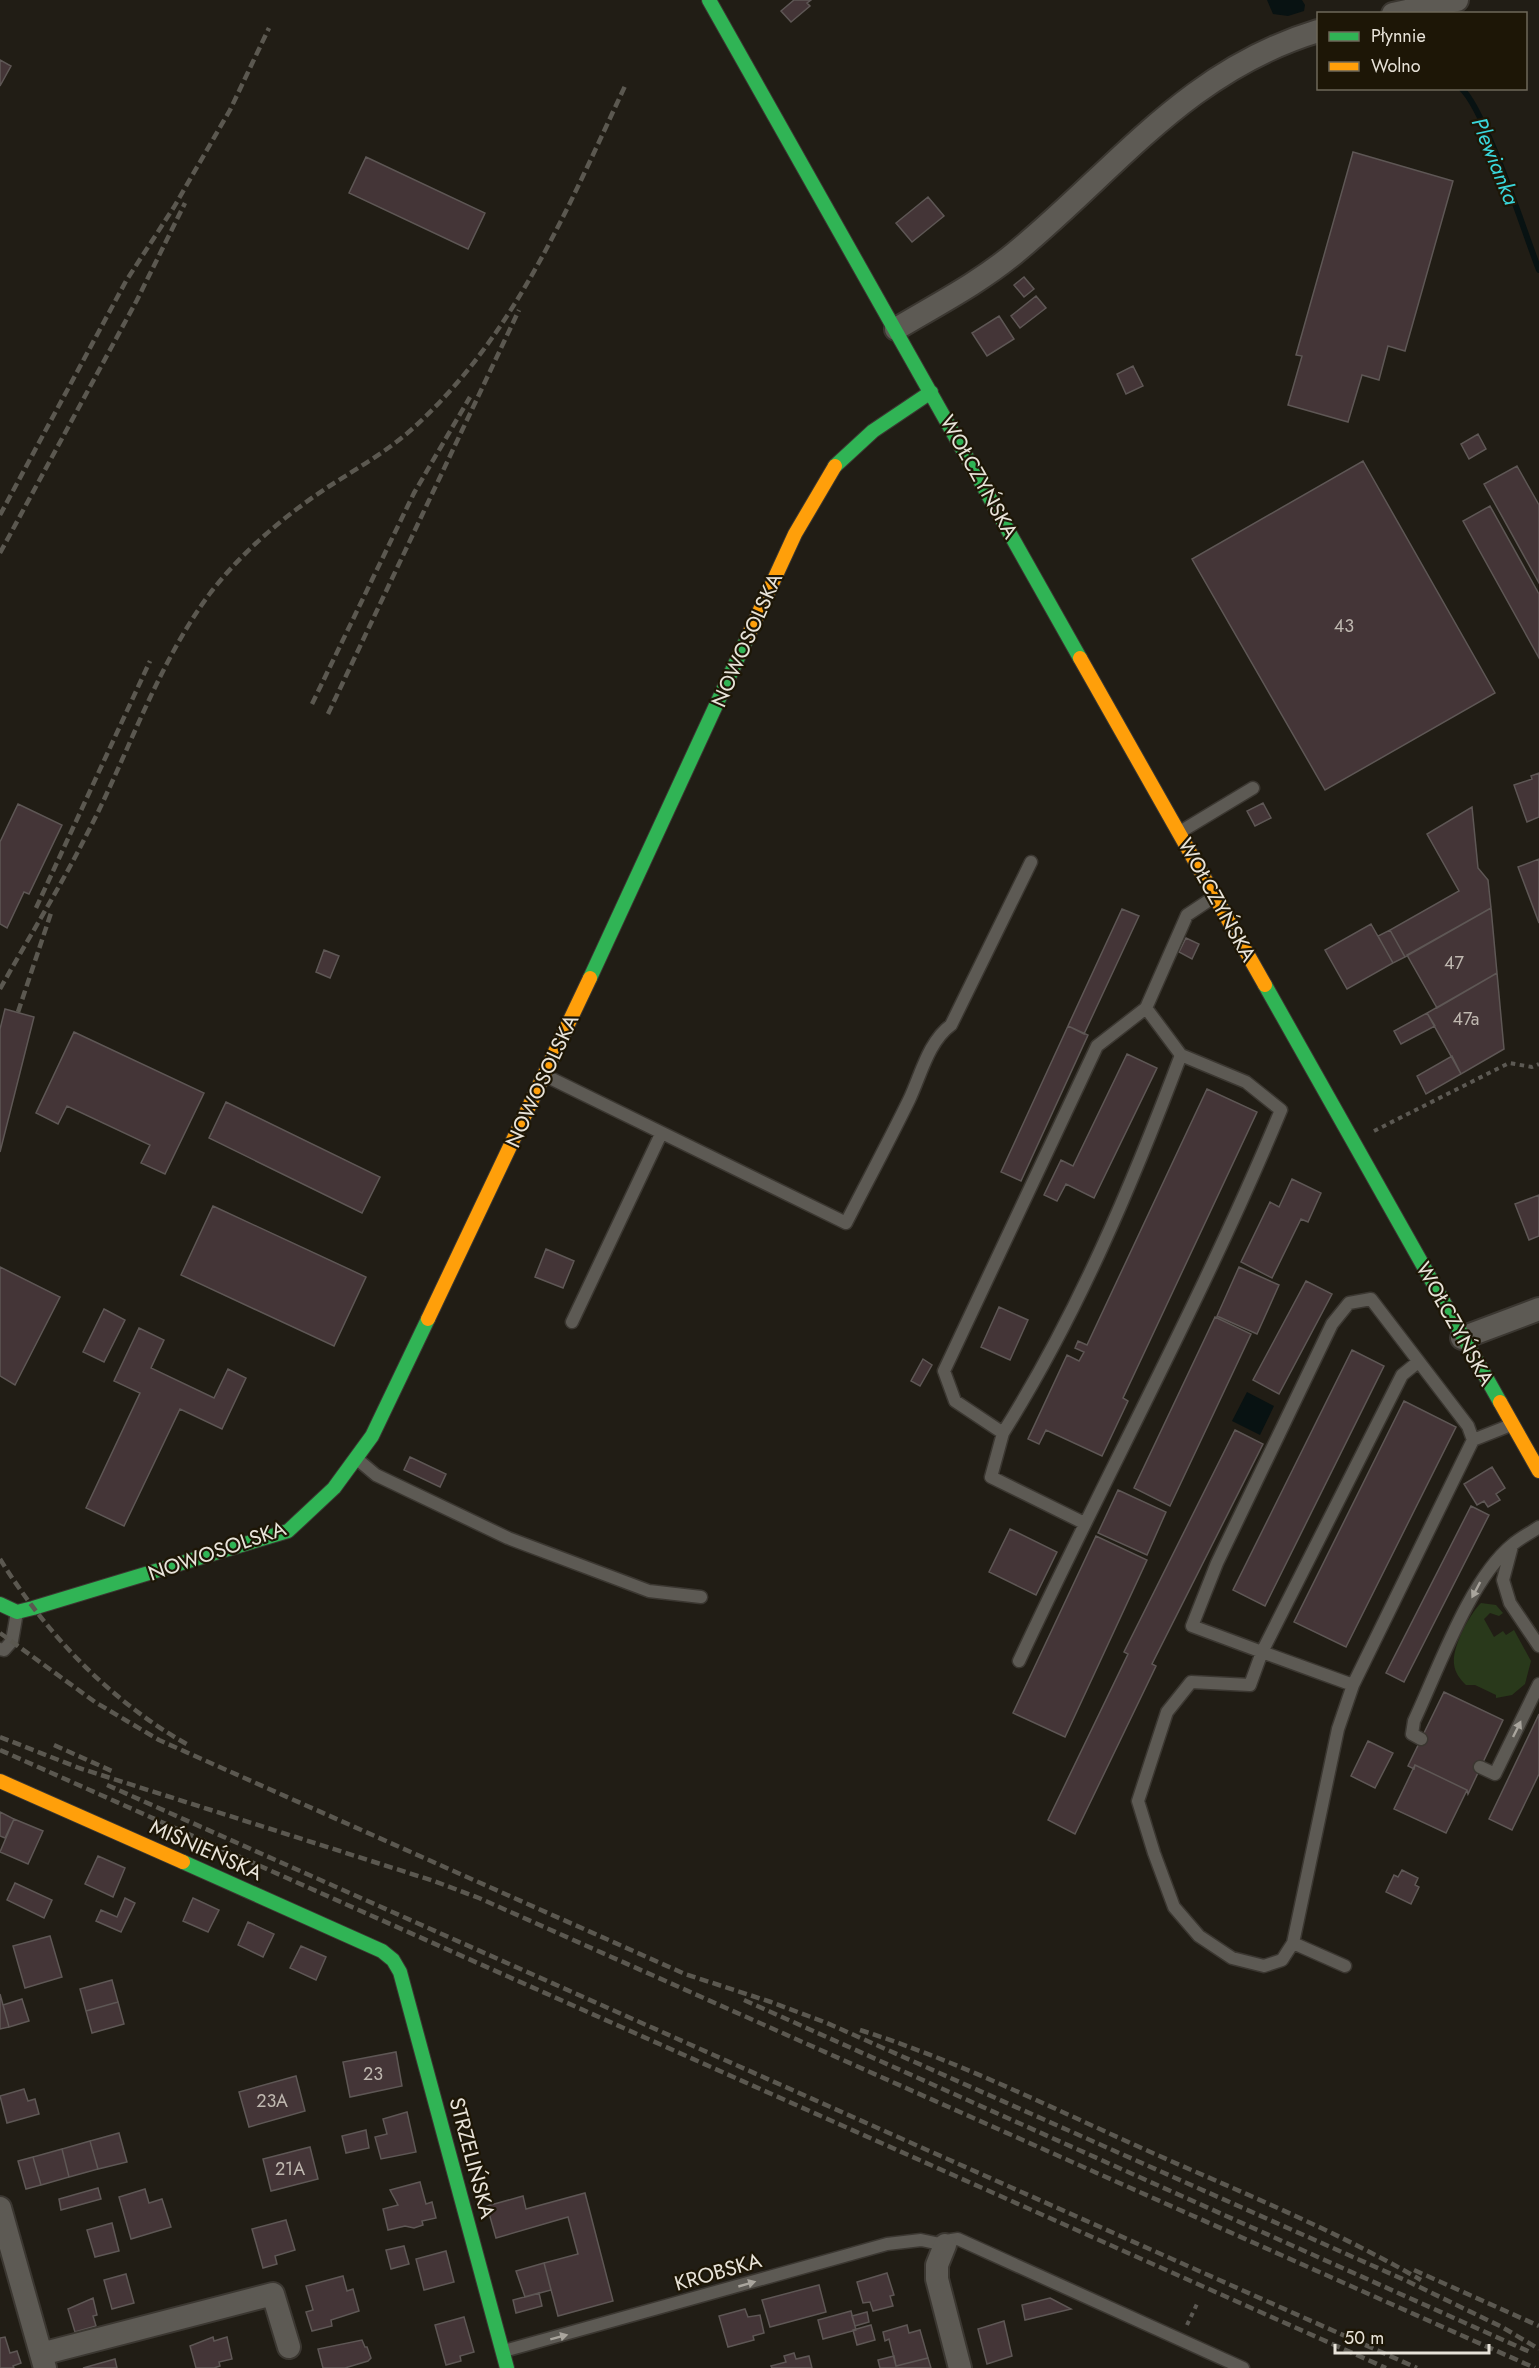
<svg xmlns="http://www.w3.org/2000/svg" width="1539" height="2368" font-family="Jost,sans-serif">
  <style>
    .green { fill: #29391b }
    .water { fill: #081212 }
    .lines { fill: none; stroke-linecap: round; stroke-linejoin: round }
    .stream { stroke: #081212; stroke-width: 6 }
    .building { fill: #443537; stroke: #5e5755; stroke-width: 1.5 }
    .lane-casing { stroke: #3b3731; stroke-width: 15 }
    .street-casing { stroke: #3b3731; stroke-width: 26 }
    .fast-casing { stroke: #3b3731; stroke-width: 16 }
    .slow-casing { stroke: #3b3731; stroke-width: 16 }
    .path { stroke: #5c5953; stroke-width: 4; stroke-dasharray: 4.5 4.5; stroke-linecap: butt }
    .lane { stroke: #5d5a54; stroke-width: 12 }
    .street { stroke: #5d5a54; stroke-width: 22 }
    .fast { stroke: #30b455; stroke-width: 14 }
    .slow { stroke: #ff9f0a; stroke-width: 14 }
    .rail { stroke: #5b5850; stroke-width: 4.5; stroke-dasharray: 9 4.5; stroke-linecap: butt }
    .oneway { fill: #a9a59d }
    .labels { text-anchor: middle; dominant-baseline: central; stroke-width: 4.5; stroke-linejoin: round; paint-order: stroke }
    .number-label { font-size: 18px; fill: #bfb8b0 }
    .street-label { font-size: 21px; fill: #e8e3d9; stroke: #1d1606 }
    .water-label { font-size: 22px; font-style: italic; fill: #3ad7dc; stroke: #1d1606 }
  </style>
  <rect width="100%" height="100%" fill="#211d15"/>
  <path class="green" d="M1481 1603 1496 1605 1503 1613 1499 1616 1490 1613 1484 1619 1494 1637 1503 1631 1506 1635 1514 1630 1531 1661 1525 1684 1512 1695 1496 1698V1695L1475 1685H1466C1460 1679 1455 1673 1454 1664 1452 1647 1469 1615 1481 1603Z"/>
  <path class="water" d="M1267 0H1302L1305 5 1304 11 1288 16 1273 14Z
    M1247 1392 1274 1406 1260 1435 1232 1421Z"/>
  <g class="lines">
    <path class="stream" d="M1461 88C1485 109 1525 234 1539 270"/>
  </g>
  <path class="building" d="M794 0H811L807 3 810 6 791 22 781 11Z
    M0 60 11 66 0 86Z
    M1353 152 1453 181 1405 351 1388 346 1379 380 1362 375 1348 422 1288 405 1302 356 1296 355Z
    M366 157 485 213 468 249 349 193Z
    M928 197 944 216 912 242 896 223Z
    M1024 277 1034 289 1024 297 1014 285Z
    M1036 296 1046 308 1020 328 1011 316Z
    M999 316 1014 339 987 356 972 333Z
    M1133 366 1143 386 1126 394 1117 374Z
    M1478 434 1486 449 1469 459 1461 444Z
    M1363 461 1495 693 1325 790 1192 559Z
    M1517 466 1539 505V583L1484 484Z
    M1490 506 1539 594V658L1463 521Z
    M1539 773V817L1527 822 1514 785 1532 779 1531 776Z
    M1263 803 1271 818 1255 826 1247 811Z
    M18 804 62 825 29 894 24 892 7 928 0 924V842Z
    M1472 807 1478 868 1488 880 1491 908 1405 957 1390 930 1459 891 1427 834Z
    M1539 859V923L1518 867Z
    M1491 908 1497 973 1437 1008 1407 955Z
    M1122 909 1139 916 1084 1034 1068 1026Z
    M1371 924 1393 963 1347 989 1325 950Z
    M1390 930 1405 957 1393 963 1378 936Z
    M1186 938 1199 944 1192 959 1179 952Z
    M324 950 339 956 330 978 316 972Z
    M1497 973 1504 1049 1461 1074 1427 1013Z
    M5 1009 34 1017 0 1152V1029Z
    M1427 1013 1435 1026 1401 1044 1394 1031Z
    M1068 1026 1088 1035 1021 1181 1001 1172Z
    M74 1032 204 1093 165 1174 141 1163 150 1145 67 1106 58 1124 36 1113Z
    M1127 1054 1157 1068 1094 1198 1066 1184 1057 1201 1044 1195 1061 1160 1073 1166Z
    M1452 1056 1461 1074 1426 1094 1417 1076Z
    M1207 1089 1257 1112 1123 1398 1128 1401 1102 1456 1046 1430 1039 1444 1028 1439 1067 1355 1079 1361 1084 1352 1075 1348 1078 1341 1087 1345Z
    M226 1102 380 1177 362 1213 209 1138Z
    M1292 1179 1321 1193 1308 1222 1301 1219 1272 1278 1241 1262 1270 1202 1279 1207Z
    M1539 1195V1236L1529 1240 1515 1204Z
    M213 1206 366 1277 334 1346 181 1275Z
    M546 1249 574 1261 563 1288 535 1277Z
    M0 1267 60 1297 15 1385 0 1376Z
    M1239 1267 1279 1285 1257 1334 1217 1316Z
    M1306 1281 1332 1294 1279 1394 1253 1380Z
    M999 1307 1028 1320 1010 1360 981 1347Z
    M104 1309 125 1320 104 1362 83 1352Z
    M1215 1317 1251 1334 1170 1506 1134 1488Z
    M139 1328 164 1340 151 1368 214 1398 228 1369 246 1378 222 1429 180 1409 124 1526 86 1508 140 1393 114 1381Z
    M1352 1350 1384 1366 1265 1606 1233 1590Z
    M923 1359 932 1365 920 1386 911 1381Z
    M1404 1401 1456 1427 1346 1647 1294 1622Z
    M1235 1430 1263 1444 1152 1664 1156 1666 1075 1834 1048 1820 1128 1654 1124 1652Z
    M410 1457 446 1474 440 1487 404 1470Z
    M1492 1467 1505 1488 1496 1494 1500 1500 1488 1507 1484 1501 1477 1505 1464 1484Z
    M1118 1490 1166 1512 1147 1555 1098 1533Z
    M1471 1506 1489 1515 1404 1682 1386 1673Z
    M1010 1529 1057 1552 1036 1595 989 1572Z
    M1096 1536 1147 1560 1065 1737 1013 1713Z
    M1444 1692 1503 1720 1468 1794 1467 1790 1415 1765 1414 1769 1408 1766Z
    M1539 1714V1774L1512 1830 1489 1819Z
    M1368 1741 1393 1753 1375 1788 1351 1776Z
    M1415 1765 1467 1790 1446 1833 1394 1809Z
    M0 1812 14 1819 5 1838 0 1836Z
    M14 1819 43 1831 28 1864 0 1852Z
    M98 1856 125 1868 113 1897 85 1884Z
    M1402 1870 1418 1878 1415 1885 1419 1887 1411 1904 1386 1892 1394 1875 1398 1877Z
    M15 1883 52 1900 44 1918 7 1900Z
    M125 1898 135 1903 121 1932 96 1921 101 1910 117 1917Z
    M193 1898 219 1910 208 1932 183 1921Z
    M248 1922 274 1934 263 1957 238 1945Z
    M50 1936 62 1977 25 1988 13 1946Z
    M301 1946 326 1957 316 1980 290 1968Z
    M112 1980 118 2002 86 2011 80 1989Z
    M0 1994 9 2027 0 2029Z
    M22 1999 29 2021 9 2027 3 2005Z
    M118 2002 124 2024 92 2033 86 2011Z
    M396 2052 402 2086 350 2097 343 2062Z
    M296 2076 305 2111 249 2127 239 2092Z
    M24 2089 28 2101 35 2099 39 2114 7 2123 0 2096Z
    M407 2112 416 2152 381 2159 375 2137 387 2134 383 2119Z
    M366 2130 369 2148 346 2153 342 2136Z
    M119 2133 127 2162 98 2169 90 2141Z
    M90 2141 98 2169 69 2177 62 2149Z
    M310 2147 318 2179 271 2191 263 2159Z
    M62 2149 69 2177 41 2185 33 2157Z
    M33 2157 41 2185 26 2189 18 2161Z
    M420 2182 426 2204 432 2202 436 2218 422 2221 423 2225 414 2228 405 2226 388 2230 383 2209 398 2205 390 2190Z
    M98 2188 101 2199 61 2210 59 2199Z
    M145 2189 149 2203 162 2199 171 2227 131 2239 119 2197Z
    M585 2193 613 2301 558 2316 544 2263 578 2254 568 2217 496 2238 487 2206 523 2196 526 2209Z
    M286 2220 295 2250 275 2256 277 2264 263 2268 252 2229Z
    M112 2223 119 2251 95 2257 87 2230Z
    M404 2246 409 2264 391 2269 386 2250Z
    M446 2251 454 2282 424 2290 416 2259Z
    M544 2263 551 2290 525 2297 516 2271Z
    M887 2273 894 2295 890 2296 893 2306 873 2311 870 2302 863 2303 857 2282Z
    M126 2274 134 2303 112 2309 104 2280Z
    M343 2276 347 2291 353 2289 359 2311 331 2320 332 2326 312 2331 306 2312 313 2310 306 2286Z
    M819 2285 826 2312 770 2327 762 2300Z
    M539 2293 542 2306 516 2313 513 2300Z
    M93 2298 97 2315 93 2316 96 2326 75 2332 68 2309Z
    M1050 2298 1071 2309 1025 2320 1022 2305Z
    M745 2309 748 2317 760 2315 764 2333 753 2336 754 2340 728 2347 719 2316Z
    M851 2311 856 2330 823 2339 818 2320Z
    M867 2312 869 2322 855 2326 852 2316Z
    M464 2317 474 2352 460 2356 461 2361 446 2365 435 2325Z
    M1004 2321 1012 2356 987 2364 978 2329Z
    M871 2325 875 2340 857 2345 853 2330Z
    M907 2325 909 2333 920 2330 928 2358 896 2366 889 2339 885 2341 883 2332Z
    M5 2337 10 2353 17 2351 21 2363 13 2366 14 2368H0V2338Z
    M213 2337 214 2341 227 2337 232 2359 219 2362 220 2366 214 2368H196L190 2346Z
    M362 2340 365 2347H367L371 2358 368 2361 345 2368H323L318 2349Z
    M794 2353 796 2359 809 2356 812 2368H772L771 2366 786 2362 784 2356Z
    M894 2356 896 2366 928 2358 931 2368H880L878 2360Z
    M115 2359 117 2368H83Z"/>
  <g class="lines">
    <defs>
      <path id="lane" d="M1180 832 1253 788
        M546 1076 846 1223C867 1182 889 1141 909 1100 921 1075 928 1042 951 1025L1031 862
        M572 1322 661 1134
        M1003 1433C1077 1315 1132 1185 1181 1055
        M1473 1440 1511 1425
        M357 1459 376 1475 508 1538 649 1591 701 1597
        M1084 1523 991 1477 1003 1433 955 1401 944 1371 1097 1046 1146 1008 1187 915 1214 897
        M1512 1546 1503 1580 1510 1603 1539 1646
        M0 1649 4 1650 12 1641 17 1612
        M1019 1661C1105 1476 1203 1298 1281 1110L1246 1082 1181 1055 1146 1008
        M1353 1685 1262 1652 1250 1685 1191 1682 1167 1712 1138 1801 1154 1853 1174 1907 1199 1936 1232 1958 1264 1966 1282 1960 1293 1943 1338 1729 1353 1685 1473 1440 1468 1426 1371 1299 1349 1303 1332 1324 1217 1563 1192 1626 1262 1652 1402 1375 1418 1362
        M1421 1739 1412 1734 1414 1721C1438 1670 1470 1579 1512 1545 1520 1538 1530 1533 1539 1527
        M1480 1767 1495 1774 1539 1684
        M1293 1943 1345 1966
        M504 2351 887 2244 921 2240 945 2245 951 2240 958 2239 1243 2368"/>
      <path id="street" d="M1393 14 1457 0
        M896 329C936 305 979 283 1015 253 1117 169 1186 71 1318 31
        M1462 1338 1539 1309
        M0 2208 45 2368
        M945 2245 937 2265V2279L960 2368
        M41 2354 273 2294 289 2347"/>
      <path id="fast" d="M709 0 1080 658
        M835 466 873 431 931 392
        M590 978 748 636
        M1265 985 1500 1402
        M0 1604 17 1612 33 1608 288 1531 334 1488 372 1436 428 1319
        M183 1862 382 1951 393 1960 400 1972 507 2368"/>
      <path id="slow" d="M748 636 795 534 835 466
        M1080 658 1265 985
        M428 1319 590 978
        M1500 1402 1539 1471
        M0 1781 183 1862"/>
    </defs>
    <use href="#lane" class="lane-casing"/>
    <use href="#street" class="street-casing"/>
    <use href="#fast" class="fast-casing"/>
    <use href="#slow" class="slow-casing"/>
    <path class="path" d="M1374 1131 1509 1063 1532 1067 1539 1064
      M1187 2325 1197 2304"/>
    <use href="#lane" class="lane"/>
    <use href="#street" class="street"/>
    <use href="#fast" class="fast"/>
    <use href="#slow" class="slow"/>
    <path class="rail" d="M0 515 126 281 174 207 230 110 269 28
      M0 553 137 300 185 203
      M312 704 414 493 470 397
      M328 714 519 310
      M36 908 150 661
      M0 989C29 937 61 886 88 832 129 753 157 664 211 592 243 551 284 516 328 487 356 469 386 452 411 430 515 337 568 207 626 84
      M18 1012 52 910
      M0 1559C47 1635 111 1702 190 1746
      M0 1633 95 1702 159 1740 685 1974 771 2002 827 2023 1407 2281 1502 2327 1539 2349
      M0 1737 79 1768 434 1881 479 1898 1535 2368
      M54 1745 114 1772
      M0 1750 1386 2368
      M107 1785 1417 2368
      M744 2000 1530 2352
      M860 2030C958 2061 1052 2108 1146 2150 1238 2191 1333 2229 1421 2280
      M1414 2270 1539 2326"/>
  </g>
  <defs><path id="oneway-solid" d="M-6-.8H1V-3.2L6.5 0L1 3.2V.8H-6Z" transform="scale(1.5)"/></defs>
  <g class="oneway">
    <use href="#oneway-solid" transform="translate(1476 1590) rotate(118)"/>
    <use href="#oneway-solid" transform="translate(1517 1729) rotate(-64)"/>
    <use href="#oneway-solid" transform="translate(747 2284) rotate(-16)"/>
    <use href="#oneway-solid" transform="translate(559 2337) rotate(-15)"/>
  </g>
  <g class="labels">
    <g class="number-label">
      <text x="1344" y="626">43</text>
      <text x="1454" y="963">47</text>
      <text x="1466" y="1019">47a</text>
      <text x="373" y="2074">23</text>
      <text x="272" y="2101">23A</text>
      <text x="290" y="2169">21A</text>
    </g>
    <g class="street-label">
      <text transform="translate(979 477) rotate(61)">WOŁCZYŃSKA</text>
      <text transform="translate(747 640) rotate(-66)">NOWOSOLSKA</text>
      <text transform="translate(1217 900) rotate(61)">WOŁCZYŃSKA</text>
      <text transform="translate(542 1081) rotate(-65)">NOWOSOLSKA</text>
      <text transform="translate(1455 1324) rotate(61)">WOŁCZYŃSKA</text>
      <text transform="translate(217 1551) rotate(-19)">NOWOSOLSKA</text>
      <text transform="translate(206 1850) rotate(24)">MIŚNIEŃSKA</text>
      <text transform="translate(472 2158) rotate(75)">STRZELIŃSKA</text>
      <text transform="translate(718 2272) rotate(-16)">KROBSKA</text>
    </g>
    <g class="water-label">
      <text transform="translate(1496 161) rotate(68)">Plewianka</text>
    </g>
  </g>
  <rect x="1317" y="12" width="210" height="78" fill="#1d1606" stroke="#6e685a" stroke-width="1.5"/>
  <rect x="1329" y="32" width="30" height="9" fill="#30b455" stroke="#6e685a" stroke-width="1.5"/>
  <text x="1371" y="42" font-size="18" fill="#e8e3d9">Płynnie</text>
  <rect x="1329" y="62" width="30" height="9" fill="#ff9f0a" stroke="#6e685a" stroke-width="1.5"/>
  <text x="1371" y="72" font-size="18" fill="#e8e3d9">Wolno</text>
  <path d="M1335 2344v9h154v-9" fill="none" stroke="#e8e3d9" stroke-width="3"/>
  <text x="1344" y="2344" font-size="18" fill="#e8e3d9" stroke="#1d1606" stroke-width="4.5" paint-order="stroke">50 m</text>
</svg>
